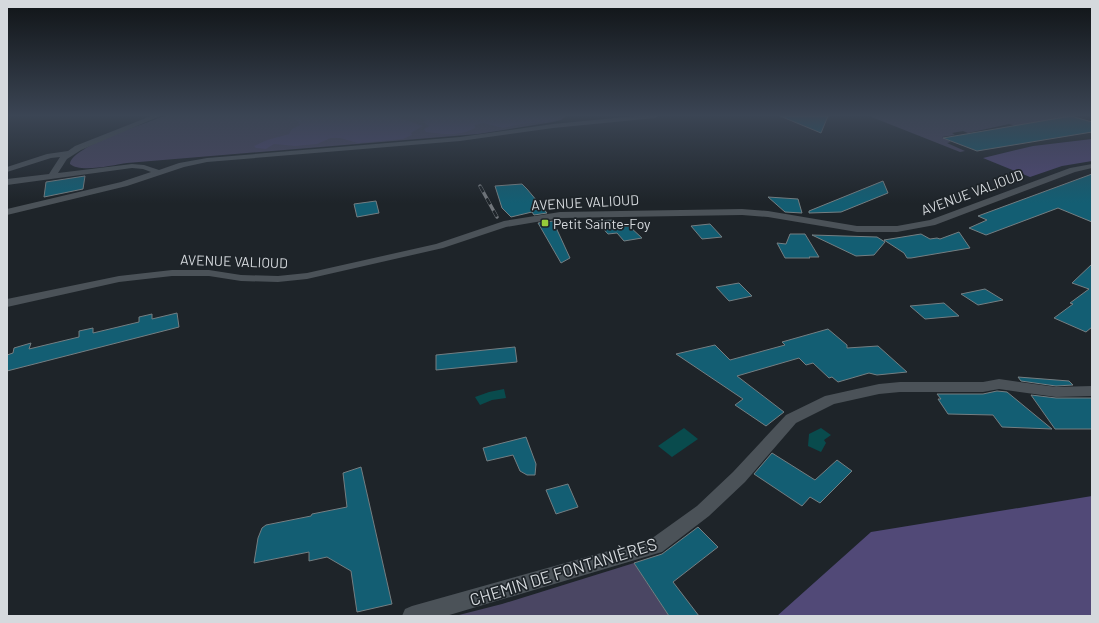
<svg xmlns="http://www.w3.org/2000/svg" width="1099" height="623" font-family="Barlow,sans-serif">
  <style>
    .green { fill: #4a4663 }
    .forest { fill: #514977 }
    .water { fill: #094b4d }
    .building { fill: #135e73; stroke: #747e82 }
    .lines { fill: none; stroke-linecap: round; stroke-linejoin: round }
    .street { fill: #4b5258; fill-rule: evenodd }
    .secondary { fill: #4b5258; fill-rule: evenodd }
    .rail-casing { stroke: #71767b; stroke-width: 3.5 }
    .rail { stroke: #1e2429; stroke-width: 2.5; stroke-dasharray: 7; stroke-linecap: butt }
    .poi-dot { fill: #96cc3a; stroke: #1e2429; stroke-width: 1.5 }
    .labels { text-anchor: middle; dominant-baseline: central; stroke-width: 3.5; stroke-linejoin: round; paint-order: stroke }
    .street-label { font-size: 14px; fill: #d5d9dd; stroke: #1e2429 }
    .poi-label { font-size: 14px; fill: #d5d9dd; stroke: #1e2429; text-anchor: start }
    .near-street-label { font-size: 17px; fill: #d5d9dd; stroke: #1e2429 }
  </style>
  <rect width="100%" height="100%" fill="#1e2429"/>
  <path class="green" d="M165 116H566L561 120 553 122 478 134 127 163C114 165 80 173 70 164 72 146 147 123 165 116Z
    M869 116H1071L1058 118 1029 130 1009 124 968 133 963 131 952 133 955 135 942 137 951 142 947 143 965 151 960 152Z
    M634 563 669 616H455L502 604Z"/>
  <path class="forest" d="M284 116H395L423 126 411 133 412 135 403 139 358 143 340 138H331L317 144 295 146 274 144 266 149 256 148 254 146 267 140 289 134 292 129 300 125 298 121Z
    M418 116H562L554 121 521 124 503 128 483 123 475 125V128C458 137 444 134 426 132L424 129 429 126 423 122 426 120Z
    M1092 139V161L1062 166 1030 177 983 158 1033 146Z
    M1092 496V616H777L871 532Z"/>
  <path class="water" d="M504 389 506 398 492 400 480 405 475 397 489 392Z
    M684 428 698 439 672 457 658 446Z
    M821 428 831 435 824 440 826 443 821 452 808 446 809 434Z"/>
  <path class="building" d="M780 116H828L821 133Z
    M1071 116 1092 122V132L977 151 943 138Z
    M1092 174V222L1058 208 986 235 969 228 987 220 978 216Z
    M85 176 83 189 44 197 46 182Z
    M883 181 888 193 841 212 809 213V211Z
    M522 184 527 189 547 213 534 215 532 212 511 217 502 208 495 186Z
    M768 197 798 199 802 213 785 212Z
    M376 201 379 213 357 217 354 204Z
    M614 220 620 227 629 226 642 238 624 241 617 233 608 234 596 221Z
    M553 221 570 258 561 263 538 223Z
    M710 224 722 237 702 239 691 226Z
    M959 232 970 248 911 258H907L904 253 884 240 921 234 930 239 937 238 940 239Z
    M790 234H805L819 257H809L810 258H785L777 243 786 244Z
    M812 235 877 237 885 242 874 255 856 256Z
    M1092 264V327L1086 332 1054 318 1073 304 1070 303 1089 289 1072 283Z
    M739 283 752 296 729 301 716 287Z
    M985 289 1003 300 978 305 961 294Z
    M944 303 959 316 925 319 910 306Z
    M177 313 179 327 7 371V355L13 353 14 348 31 343 29 349 79 337V331L93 328V333L139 322V317L152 314V319Z
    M828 329 847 345V348L878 346 907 372 877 375 869 373 838 382 832 377 829 378 813 363 806 365 799 358 737 376 784 412 766 426 735 405 743 399 676 354 715 345 730 360 785 345 782 342Z
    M515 347 517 362 436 370V355Z
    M1018 377 1069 381 1073 385 1056 386 1021 381Z
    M997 391 1007 392 1052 429 1002 427 993 415 948 414 938 399H941L937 394H983Z
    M1031 395 1056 398H1092V429H1055Z
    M526 437 536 464 535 475H527L520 471 513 455 487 461 483 448Z
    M772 453 815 480 837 460 852 471 820 503 810 497 802 506 754 474Z
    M361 467 392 604 357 612 351 571 327 557 309 561V552L254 563 258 538 262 528 266 525 311 516 312 514 347 507 343 473Z
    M568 484 578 507 556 514 546 490Z
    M698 527 718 547 673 582 699 616H669L634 563 662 554Z"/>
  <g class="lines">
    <path class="street" d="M151 116H160L81 150 67 159 58 173 132 164 144 165 159 170 179 163 207 158 460 137 553 124 636 116H658L655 118 553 128 460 141 207 162 184 167 127 186 7 215V209L121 182 151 172 143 169 132 168 7 185V179L49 174 60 157 51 158 7 172V167L47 154 68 151 75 146Z
      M999 379 1056 387 1092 386V396L1056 397 999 389 983 392H900L879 394 834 404 796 423 745 482 709 516 662 552 446 616H402L405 609 412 606 651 539 697 506 733 472 786 415 825 396 879 384 900 382H983Z"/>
    <path class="secondary" d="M1092 164V168L1075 172 935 225 897 232H857L768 217 742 215 560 218 506 227 443 248 307 279 278 282 241 281 209 276H172L119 282 7 307V299L119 276 172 270H209L241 275 278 276 307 273 436 244 504 221 560 212 742 209 768 211 857 226H897L930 220 1070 168Z"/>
    <defs>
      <path id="rail" d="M480 186 497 217"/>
    </defs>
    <use href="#rail" class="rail-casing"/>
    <use href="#rail" class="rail"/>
  </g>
  <linearGradient id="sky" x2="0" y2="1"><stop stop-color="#101417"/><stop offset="0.57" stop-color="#3b4554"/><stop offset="1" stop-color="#3b4554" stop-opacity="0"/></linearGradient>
  <rect width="1099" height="203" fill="url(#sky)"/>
  <rect class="poi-dot" x="541" y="219" width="8" height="8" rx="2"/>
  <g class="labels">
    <g class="street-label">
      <text transform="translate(972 192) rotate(-20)">AVENUE VALIOUD</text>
      <text transform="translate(585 202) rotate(-3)">AVENUE VALIOUD</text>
      <text transform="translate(234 261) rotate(2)">AVENUE VALIOUD</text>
    </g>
    <g class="poi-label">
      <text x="553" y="223">Petit Sainte-Foy</text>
    </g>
    <g class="near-street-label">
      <text transform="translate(563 571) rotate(-17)">CHEMIN DE FONTANIÈRES</text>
    </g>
  </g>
  <rect width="1099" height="623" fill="none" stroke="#d5d9dd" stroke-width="16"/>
</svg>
